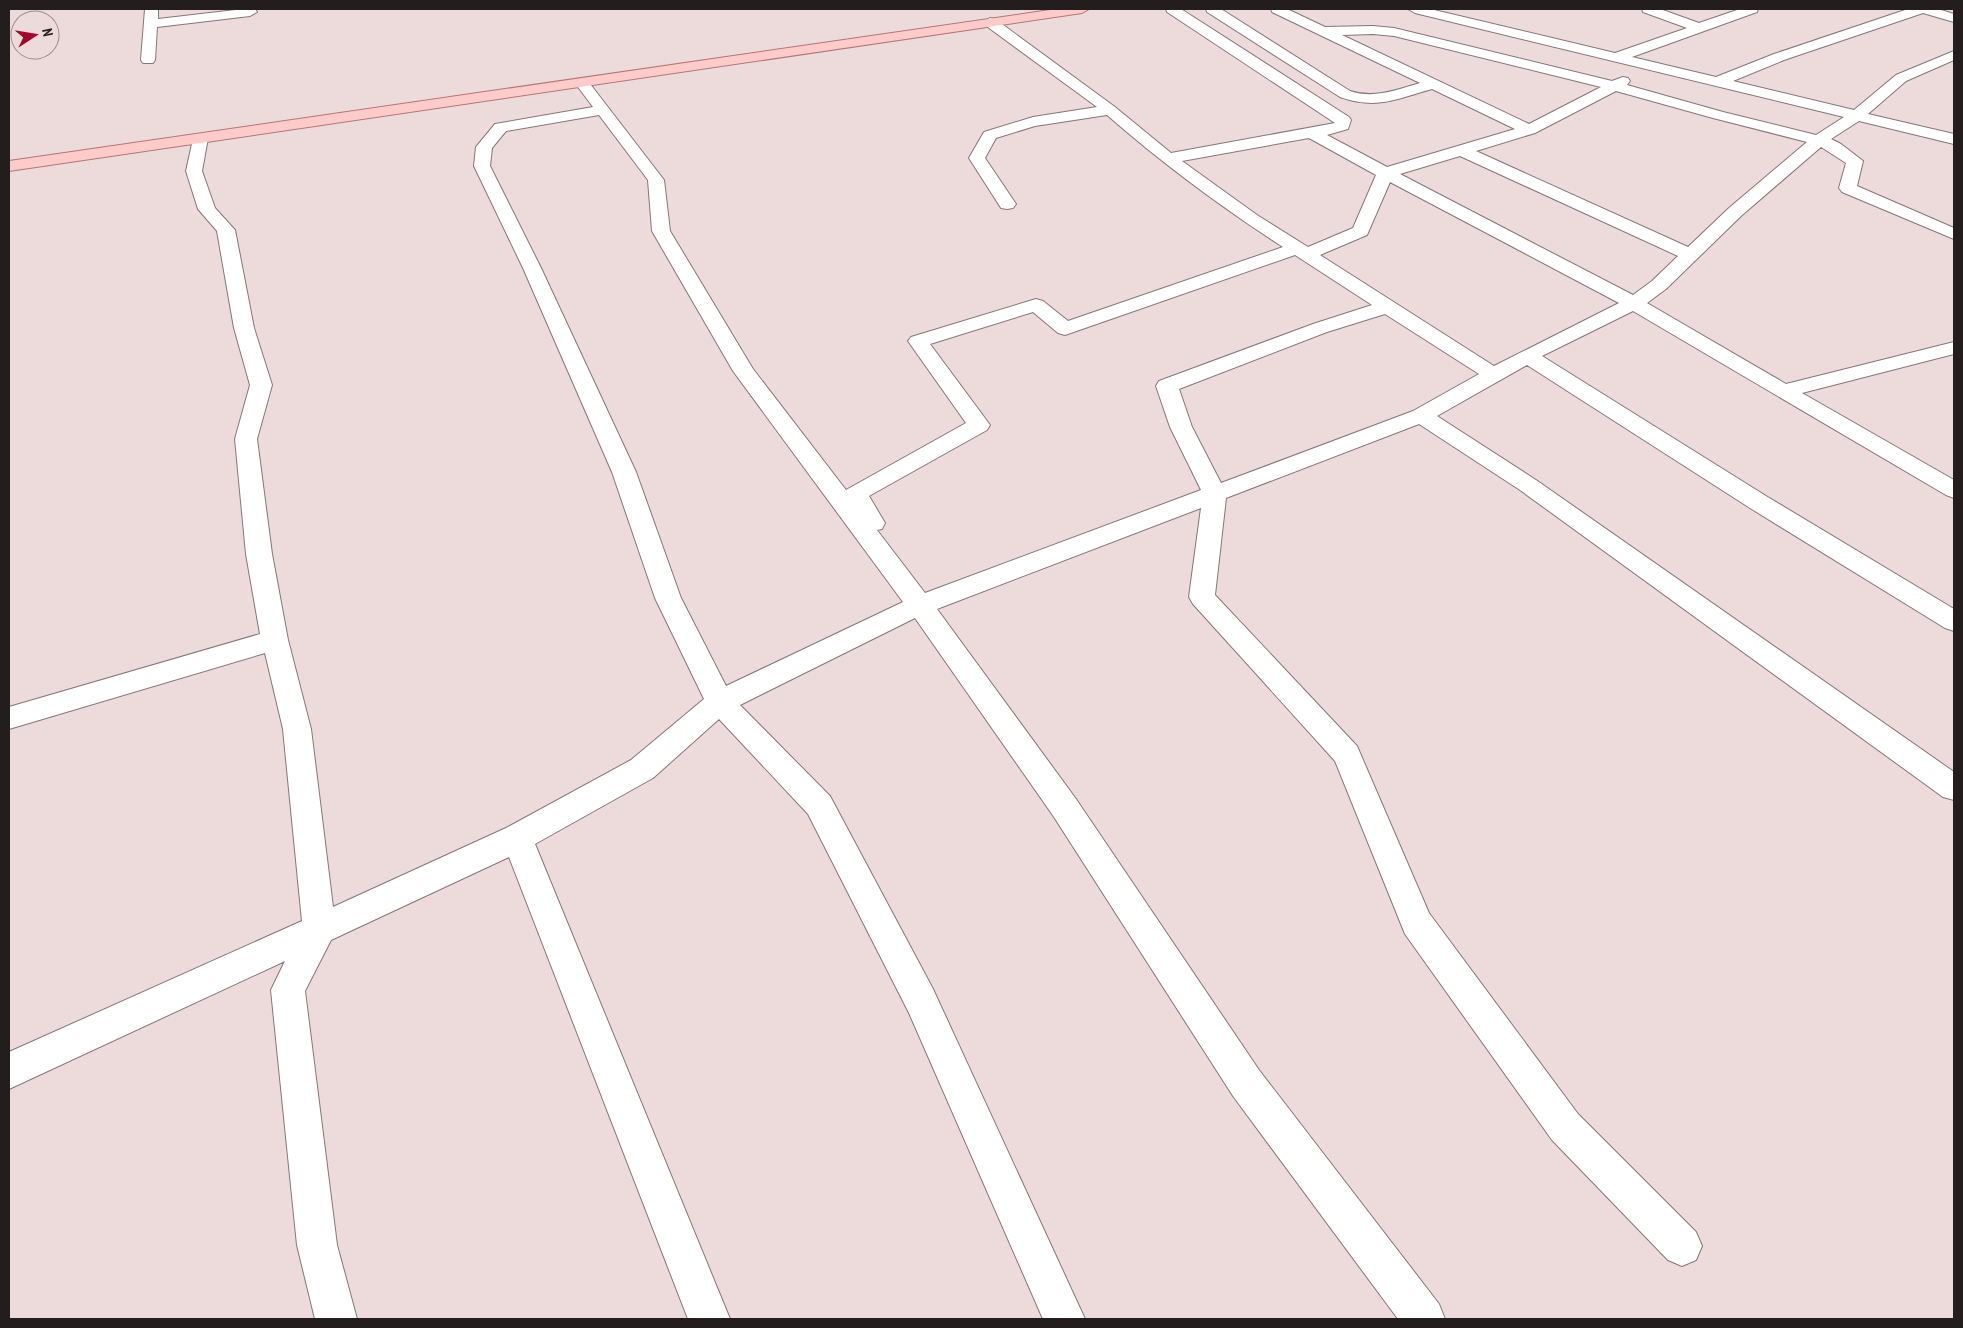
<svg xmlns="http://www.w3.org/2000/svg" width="1963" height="1328" font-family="'PT Sans Narrow',sans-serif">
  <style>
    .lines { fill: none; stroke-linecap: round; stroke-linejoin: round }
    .minor-casing { stroke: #867676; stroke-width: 2 }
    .major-casing { stroke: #b27777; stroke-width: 2 }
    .minor { fill: #fff; fill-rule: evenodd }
    .major { fill: #ffcaca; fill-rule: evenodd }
  </style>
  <rect width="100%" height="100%" fill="#ecdbda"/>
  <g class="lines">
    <defs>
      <path id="minor" d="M145 9H158V19L244 9H255L257 12 250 16 157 27 155 60 153 63H143L141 60Z
        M1166 9H1181L1349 117 1351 120 1348 129 1327 135 1387 167 1515 129 1432 89C1396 99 1377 110 1340 97L1207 12 1206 9H1221L1350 91C1374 99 1396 90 1420 83L1272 12 1271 9H1287L1325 27 1373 26 1394 28 1612 81 1623 77 1628 78 1630 81 1627 85 1723 112 1816 135 1844 117 1415 13 1408 9H1430L1615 53 1687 28 1643 12 1642 9H1660L1699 23 1740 9H1758L1757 12 1632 57 1716 77 1774 54 1908 9H1938L1954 14V22L1923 13 1784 60 1733 81 1854 110 1896 75 1954 51V60L1906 81 1868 114 1954 134V144L1859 121 1831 139 1841 144 1863 161 1857 186 1954 228V239L1842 192 1839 188 1846 163 1821 147 1741 216 1666 289 1647 303 1786 384 1954 342V354L1802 393 1954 480V498L1946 495 1633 311 1542 356 1766 496 1954 609V631L1945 628 1750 508 1527 365 1437 416 1536 480 1954 772V800L1943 797 1520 490 1419 424 1226 498 1215 595 1357 746 1429 913 1578 1114 1696 1232 1702 1246 1696 1260 1682 1266 1668 1260 1552 1140 1405 934 1335 761 1193 604 1189 597 1201 508 937 609 1076 799 1259 1070 1439 1304 1445 1319H1398L1233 1096 1054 817 915 618 740 705 830 796 933 989 1085 1319H1043L909 1013 808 814 719 719 653 778 535 844 730 1319H688L509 857 331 940 305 991 337 1245 357 1319H315L297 1245 271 990 285 961 9 1089V1052L302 921 283 729 265 653 9 729V707L260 634 246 554 235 439 250 385 234 328 217 231 198 209 186 171 194 135H206L208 138 202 171 215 208 235 230 254 328 272 385 257 439 272 554 288 640 311 729 333 907 506 828 631 760 704 699 655 598 612 472 523 268 474 166 476 147 495 124 593 107 575 83 577 80H587L664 180 670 231 753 369 846 490 966 423 908 341 911 337 1036 299 1043 301 1068 321 1283 247C1221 207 1162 163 1107 115L1035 126 996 138 985 158 1016 204 1013 208 1007 209 1001 208 969 158 984 132 1033 117 1097 107 985 25 983 22 990 18 995 19 1115 107 1171 153 1335 123 1167 12ZM1373 34 1394 36 1601 87 1529 124 1342 35ZM1616 91 1713 118 1807 142 1729 208 1688 247 1476 151 1535 133ZM599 115 648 180 652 231 733 371 903 602 726 686 681 598 636 472 541 268 490 166 492 148 506 131ZM1309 138 1376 175 1353 228 1308 247 1257 215 1182 161ZM1460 156 1678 256 1652 281 1633 295 1400 174ZM1390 182 1619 303 1494 366 1320 255 1367 235ZM1295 255 1372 305 1313 324 1159 381 1156 386 1170 427 1201 490 925 593 877 530 882 529 885 523 869 496 987 430 990 425 930 344 1033 312 1058 333 1065 335ZM1385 314 1479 374 1413 411 1221 483 1192 427 1179 389 1327 332Z"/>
      <path id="major" d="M1057 9H1089L1082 13 9 171V161Z"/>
    </defs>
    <use href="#minor" class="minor-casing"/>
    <use href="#major" class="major-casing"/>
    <use href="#minor" class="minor"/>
    <use href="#major" class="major"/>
  </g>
  <rect width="1963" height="1328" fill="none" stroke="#241d1d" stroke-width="20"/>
  <g transform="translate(35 35) rotate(78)"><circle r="24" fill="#ecdbda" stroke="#9c8f8e"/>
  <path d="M0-4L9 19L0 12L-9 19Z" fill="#a4072c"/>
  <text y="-8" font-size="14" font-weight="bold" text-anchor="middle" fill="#241d1d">N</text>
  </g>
</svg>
